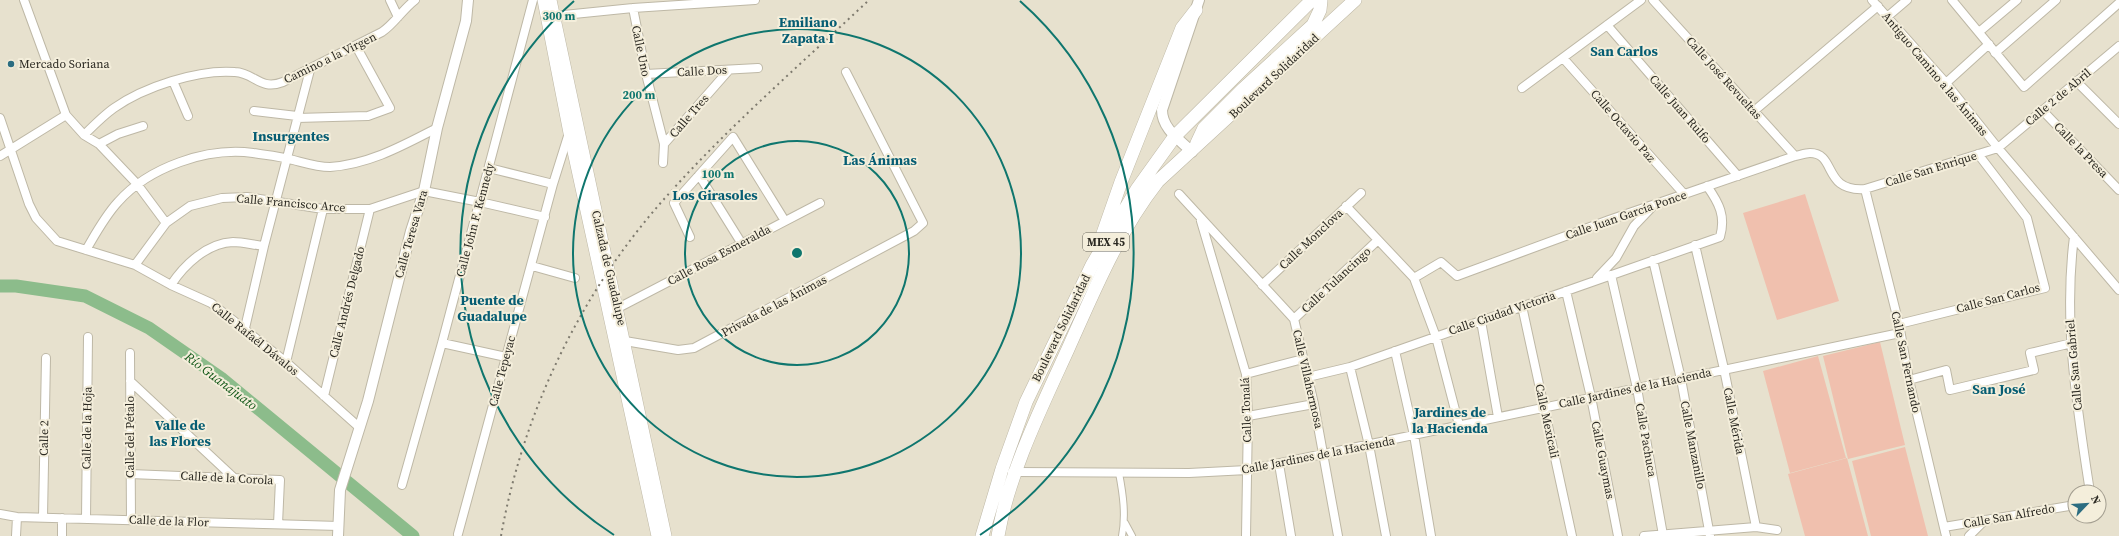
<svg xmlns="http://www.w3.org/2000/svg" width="2119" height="536" font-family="'Source Serif 4',serif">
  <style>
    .green { fill: #f0c0ae }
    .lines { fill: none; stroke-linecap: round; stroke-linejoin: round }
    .river { stroke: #8cbc8b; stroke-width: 13 }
    .pedestrian-casing { stroke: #beb8a6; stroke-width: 8 }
    .minor-casing { stroke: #beb8a6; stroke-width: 10 }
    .tertiary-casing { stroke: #beb8a6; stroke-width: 12 }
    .secondary-casing { stroke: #beb8a6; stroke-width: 12 }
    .trunk-casing { stroke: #beb8a6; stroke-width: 14 }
    .pedestrian { stroke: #fff; stroke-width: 6 }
    .minor { stroke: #fff; stroke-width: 8 }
    .tertiary { stroke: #fff; stroke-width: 10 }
    .secondary { stroke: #fff; stroke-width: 11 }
    .trunk { stroke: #fff; stroke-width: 13 }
    .rail { stroke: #7e7a6e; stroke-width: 2; stroke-dasharray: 2 4; stroke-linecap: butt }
    .ring { fill: none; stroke: #0f766e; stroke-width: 2 }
    .poi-dot { fill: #2c6d81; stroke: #f4eedb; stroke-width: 1.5 }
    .labels { text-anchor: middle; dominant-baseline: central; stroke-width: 4; stroke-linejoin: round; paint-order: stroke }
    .shield { fill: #f4eedb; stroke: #67645a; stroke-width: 1 }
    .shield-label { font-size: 11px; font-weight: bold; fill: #2b2922 }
    .street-label { font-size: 12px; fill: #2b2922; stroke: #f4eedb }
    .poi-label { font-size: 12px; fill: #2b2922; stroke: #f4eedb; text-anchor: start }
    .water-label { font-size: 13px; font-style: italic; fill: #115617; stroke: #f4eedb }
    .quarter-label { font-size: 14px; font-weight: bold; fill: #065d73; stroke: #f4eedb }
    .centre { fill: #0f766e; stroke: #f4eedb; stroke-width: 2 }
    .ring-label { font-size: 12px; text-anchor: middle; font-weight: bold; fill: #0f766e; stroke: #f4eedb; stroke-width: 4; stroke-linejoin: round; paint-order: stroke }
  </style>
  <rect width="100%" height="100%" fill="#e7e1ce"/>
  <path class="green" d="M1805 194 1839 301 1777 320 1743 213Z
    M1880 342 1905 445 1848 459 1823 356Z
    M1818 356 1846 458 1790 473 1763 371Z
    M1905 447 1928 536H1871L1852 461Z
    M1847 458 1868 536H1805L1788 474Z"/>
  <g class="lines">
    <path class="river" d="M0 286H16L85 296 149 328 221 378 413 536"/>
    <defs>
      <path id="pedestrian" d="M1119 473C1123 494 1126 515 1122 536
        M1125 523 1132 536"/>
      <path id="minor" d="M24 0 66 115 84 135 99 144 137 184 166 223
        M390 0 398 17
        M1653 0 1795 156
        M1872 0 1946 83 1998 148 2119 290
        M1952 0 2024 87 2119 3
        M633 8 646 74 664 144 663 163
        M554 16 633 8 755 0
        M1887 17 1907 0
        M1607 25 1738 176
        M1979 32 2017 0
        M1995 53 2056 0
        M1563 58 1684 194
        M646 74 758 68
        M173 81 188 116
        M2076 81 2119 124
        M1946 83 1989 44
        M1522 88 1641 0
        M2042 110 2119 190
        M254 111 297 116
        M1754 111 1878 6
        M0 118 29 204 36 218 57 241 135 265 171 285 211 303 286 362 360 428
        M297 118 368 116 390 108 356 46
        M84 135C93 126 104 115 114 108 144 87 198 69 235 72 255 73 260 91 283 82L382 32C395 23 402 10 415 0
        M99 144 118 134 143 126
        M664 144 729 70
        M0 156 66 115
        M489 168 553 184
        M699 175 742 244
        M1865 189 1899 324 1909 380 1946 536
        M1179 194 1294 319 1314 404 1338 536
        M1346 206 1414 278 1436 337 1459 425
        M1201 221 1246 374 1248 416 1246 536
        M690 237 674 203 733 137 785 221
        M2074 237C2063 322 2077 408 2090 492
        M1695 245 1724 369 1756 527
        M86 250C96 233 105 216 118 202 149 167 207 147 253 153 265 155 277 156 289 159 302 162 316 167 330 167 370 164 402 146 437 128
        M1653 260 1681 379 1710 536
        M135 265 166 223 190 206 222 198 247 197 323 209H370L424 191 480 202 545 217
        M532 266 575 278
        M1611 275 1637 388 1663 535
        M1414 278 1441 262 1457 276 1609 220 1795 156C1800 155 1806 153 1810 153 1837 153 1822 192 1865 189L1998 148 2119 46
        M1597 278 1616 258 1634 226 1653 206
        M171 285C184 265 207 243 233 242 243 242 254 245 264 246
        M1262 285 1361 193
        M1566 291 1591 397 1618 536
        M1522 306 1572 536
        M618 308 820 203
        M1294 319 1378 240
        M1481 321 1498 417
        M1899 324 2045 288 2027 218 1978 154
        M245 328 264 246 310 70
        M619 340 678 350 694 348 914 231 923 223 846 72
        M442 343 506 357
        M1395 351 1414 435 1431 536
        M130 353 131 520
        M286 362 323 209
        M1350 367 1369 445 1386 536
        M1246 374 1303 359
        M1308 377 1350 367 1720 237C1726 216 1719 203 1707 186
        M1909 380 1946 370 1950 390 2034 370 2030 353 2072 343
        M130 381 233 477
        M324 396 370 209
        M1248 416 1314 404
        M1279 464 1291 536
        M1012 472 1189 473 1247 470 1900 333
        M130 474 280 480 278 524
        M402 485 442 343 533 0
        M0 514 17 517 339 526
        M43 517 46 358
        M86 519 88 337
        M1944 527 2075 505
        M458 534 553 184 569 133
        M16 536 17 517
        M62 536V518
        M1644 536 1756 527 1777 530
        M1969 536 1985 520"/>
      <path id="tertiary" d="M1192 152C1180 140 1162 129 1162 110L1199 0
        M338 536 340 490 368 401 411 231 424 191 437 128 466 21 468 0"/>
      <path id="secondary" d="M543 0 569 133 657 536
        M551 0 666 536"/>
      <path id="trunk" d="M1197 143 1204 128 1242 90 1313 25 1320 10 1321 0
        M1100 242 1121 182 1182 28 1196 10
        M982 536 1002 469 1026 402 1092 265 1137 189 1175 136 1312 0
        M998 536C1008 475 1042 406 1068 349 1094 291 1118 232 1158 181L1355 0"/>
    </defs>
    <use href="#pedestrian" class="pedestrian-casing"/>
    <use href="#minor" class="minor-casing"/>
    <use href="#tertiary" class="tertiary-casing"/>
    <use href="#secondary" class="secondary-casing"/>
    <use href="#trunk" class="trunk-casing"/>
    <use href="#pedestrian" class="pedestrian"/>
    <use href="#minor" class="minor"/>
    <use href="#tertiary" class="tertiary"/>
    <use href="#secondary" class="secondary"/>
    <use href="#trunk" class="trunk"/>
    <path class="rail" d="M501 536C523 412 581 292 665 198 728 127 800 65 869 0"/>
  </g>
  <g class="ring">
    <circle cx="797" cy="253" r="112"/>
    <circle cx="797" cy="253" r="224"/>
    <path d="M614 535A336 336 0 0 1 574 1M1020 1A336 336 0 0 1 980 535"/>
  </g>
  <circle class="poi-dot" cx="11" cy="64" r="4"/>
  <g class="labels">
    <rect class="shield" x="1083" y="233" width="46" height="18" rx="3"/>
    <g class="shield-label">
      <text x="1106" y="242">MEX 45</text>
    </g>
    <g class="street-label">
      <text transform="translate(641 51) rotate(78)">Calle Uno</text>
      <text transform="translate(330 58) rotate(-26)">Camino a la Virgen</text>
      <text transform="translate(702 71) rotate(-3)">Calle Dos</text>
      <text transform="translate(1935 74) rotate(50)">Antiguo Camino a las Ánimas</text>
      <text transform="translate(1274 76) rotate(-43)">Boulevard Solidaridad</text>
      <text transform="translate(1724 78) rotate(48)">Calle José Revueltas</text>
      <text transform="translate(2058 97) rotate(-40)">Calle 2 de Abril</text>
      <text transform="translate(1680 109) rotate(49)">Calle Juan Rulfo</text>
      <text transform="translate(689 116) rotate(-49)">Calle Tres</text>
      <text transform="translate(1623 126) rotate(49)">Calle Octavio Paz</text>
      <text transform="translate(2081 150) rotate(46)">Calle la Presa</text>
      <text transform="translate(1931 169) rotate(-17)">Calle San Enrique</text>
      <text transform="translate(291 203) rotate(5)">Calle Francisco Arce</text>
      <text transform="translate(1626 215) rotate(-19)">Calle Juan García Ponce</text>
      <text transform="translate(475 220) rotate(-75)">Calle John F. Kennedy</text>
      <text transform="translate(411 234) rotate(-74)">Calle Teresa Vara</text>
      <text transform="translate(1311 239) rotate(-43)">Calle Monclova</text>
      <text transform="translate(719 255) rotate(-28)">Calle Rosa Esmeralda</text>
      <text transform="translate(609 268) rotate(77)">Calzada de Guadalupe</text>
      <text transform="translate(1336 280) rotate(-43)">Calle Tulancingo</text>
      <text transform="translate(1998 298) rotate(-15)">Calle San Carlos</text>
      <text transform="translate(347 302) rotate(-76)">Calle Andrés Delgado</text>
      <text transform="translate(774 306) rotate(-28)">Privada de las Ánimas</text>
      <text transform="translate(1502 313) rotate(-19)">Calle Ciudad Victoria</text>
      <text transform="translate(1061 328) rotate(-64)">Boulevard Solidaridad</text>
      <text transform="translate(255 339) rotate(39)">Calle Rafaél Dávalos</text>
      <text transform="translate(1906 362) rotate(78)">Calle San Fernando</text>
      <text transform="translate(2074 365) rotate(-95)">Calle San Gabriel</text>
      <text transform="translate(502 371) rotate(-75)">Calle Tepeyac</text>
      <text transform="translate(1308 379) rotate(77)">Calle Villahermosa</text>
      <text transform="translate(1635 388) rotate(-12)">Calle Jardines de la Hacienda</text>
      <text transform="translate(1246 410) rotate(-92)">Calle Tonalá</text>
      <text transform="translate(1547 421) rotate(78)">Calle Mexicali</text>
      <text transform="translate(1734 421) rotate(79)">Calle Mérida</text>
      <text transform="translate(87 428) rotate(-89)">Calle de la Hoja</text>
      <text transform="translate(130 437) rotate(-90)">Calle del Pétalo</text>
      <text transform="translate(44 438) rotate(-89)">Calle 2</text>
      <text transform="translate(1646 440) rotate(80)">Calle Pachuca</text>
      <text transform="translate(1693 445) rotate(79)">Calle Manzanillo</text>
      <text transform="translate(1318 455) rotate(-11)">Calle Jardines de la Hacienda</text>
      <text transform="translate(1603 460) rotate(79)">Calle Guaymas</text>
      <text transform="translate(227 478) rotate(3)">Calle de la Corola</text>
      <text transform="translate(2009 516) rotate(-10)">Calle San Alfredo</text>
      <text transform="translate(169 521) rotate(2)">Calle de la Flor</text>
    </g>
    <g class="poi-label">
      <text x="19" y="64">Mercado Soriana</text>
    </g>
    <g class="water-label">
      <text transform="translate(221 381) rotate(37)">Río Guanajuato</text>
    </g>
    <g class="quarter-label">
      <text x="808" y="22">Emiliano<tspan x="808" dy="16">Zapata I</tspan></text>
      <text x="1624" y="51">San Carlos</text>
      <text x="291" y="136">Insurgentes</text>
      <text x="880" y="160">Las Ánimas</text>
      <text x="715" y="195">Los Girasoles</text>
      <text x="492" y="300">Puente de<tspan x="492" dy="16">Guadalupe</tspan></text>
      <text x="1999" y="389">San José</text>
      <text x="1450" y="412">Jardines de<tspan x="1450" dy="16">la Hacienda</tspan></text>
      <text x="180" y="425">Valle de<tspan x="180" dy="16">las Flores</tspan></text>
    </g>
  </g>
  <circle cx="797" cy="253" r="6" class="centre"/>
  <g class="ring-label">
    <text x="559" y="20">300 m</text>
    <text x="639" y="99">200 m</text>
    <text x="718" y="178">100 m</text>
  </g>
  <g transform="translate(2087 504) rotate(65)"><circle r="19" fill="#f4eedb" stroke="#a49f91"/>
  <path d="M0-3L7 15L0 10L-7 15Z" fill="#2c6d81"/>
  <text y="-6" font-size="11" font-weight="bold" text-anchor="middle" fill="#2b2922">N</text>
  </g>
</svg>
